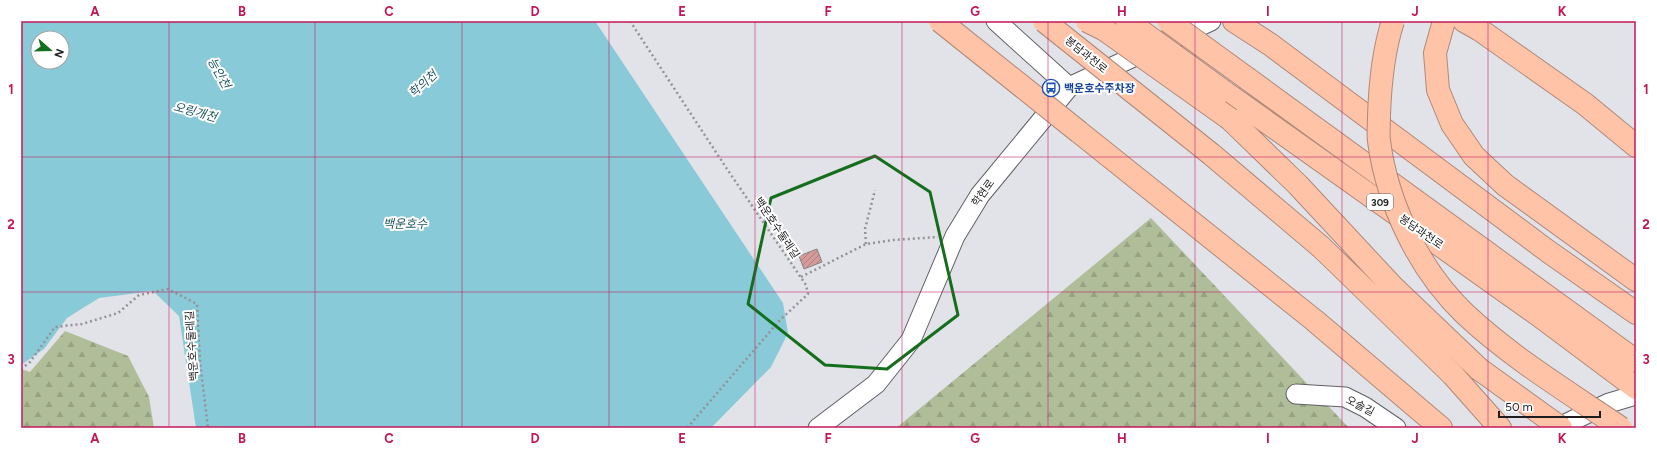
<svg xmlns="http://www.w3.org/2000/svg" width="1657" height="449" font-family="Figtree,'Noto Sans KR',sans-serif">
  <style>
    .forest { fill: url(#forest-firs) }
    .water { fill: #89cad8; fill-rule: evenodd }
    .building { fill: url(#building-hatch); stroke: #898180 }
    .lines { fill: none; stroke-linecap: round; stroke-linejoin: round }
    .minor-casing { stroke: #606066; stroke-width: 21 }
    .highway-casing { stroke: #b08978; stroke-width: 24 }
    .path { stroke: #929297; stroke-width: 2.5; stroke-dasharray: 2 3; stroke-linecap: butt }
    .minor { stroke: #fff; stroke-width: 19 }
    .highway { stroke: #ffc3a8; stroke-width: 22 }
    .highway-bridge-casing { stroke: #b08978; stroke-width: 24; stroke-linecap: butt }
    .highway-bridge { stroke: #ffc3a8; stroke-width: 22 }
    .marked { fill: none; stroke: #146f1c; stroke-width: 3; stroke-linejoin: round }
    .grid { fill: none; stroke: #c2185b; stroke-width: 1; stroke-opacity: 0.55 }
    .labels { text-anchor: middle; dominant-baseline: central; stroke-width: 4; stroke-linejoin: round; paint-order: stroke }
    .shield { fill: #fff; stroke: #606062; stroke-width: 1 }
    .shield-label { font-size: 10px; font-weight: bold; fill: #1c1c1e }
    .street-label { font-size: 11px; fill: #1c1c1e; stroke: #fff }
    .transit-label { font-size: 11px; font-weight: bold; fill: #164399; stroke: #fff; text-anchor: start }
    .water-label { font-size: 12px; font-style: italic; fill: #1d555f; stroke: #fff }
    .neatline { fill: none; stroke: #c2185b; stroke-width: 1.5 }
    .grid-label { font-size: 13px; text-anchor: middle; font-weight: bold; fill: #c2185b }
  </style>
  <defs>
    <pattern id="forest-firs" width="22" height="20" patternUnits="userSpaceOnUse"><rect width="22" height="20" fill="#b0bd99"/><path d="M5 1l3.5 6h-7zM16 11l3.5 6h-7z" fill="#97a283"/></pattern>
    <pattern id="building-hatch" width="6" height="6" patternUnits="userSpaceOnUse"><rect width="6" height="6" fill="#d59b9a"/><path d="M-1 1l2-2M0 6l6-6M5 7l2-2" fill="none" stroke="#ac7e7d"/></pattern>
  </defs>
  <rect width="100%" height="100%" fill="#e2e2e9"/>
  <path class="forest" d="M1151 218 1349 428H896Z
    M65 331 128 356 149 397 154 428H21V369L30 372Z"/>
  <path class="water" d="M21 21H595L783 303 788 333 771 367 711 428H196L179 316 153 291 99 298 67 318 44 349 21 365ZM38 38H62V62H38Z"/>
  <path class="building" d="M817 249 822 262 804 269 799 256Z"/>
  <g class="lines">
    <defs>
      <path id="minor" d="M996 21 1069 87
        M1296 394 1345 397 1365 407 1396 428
        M818 428 876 384 911 340 955 236 980 195 1069 87 1211 21
        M1557 428 1609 403 1636 395"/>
      <path id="highway" d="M1234 21 1271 45 1549 252 1636 313
        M1444 21 1435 53 1438 90 1452 124 1474 156 1505 185 1636 280
        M1464 21 1480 30 1585 104 1636 146
        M1248 79 1636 361
        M1223 91 1537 314 1636 388
        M1230 119 1298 185 1393 287 1479 369
        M1079 132 1314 320 1441 428
        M1211 154 1321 247 1453 375 1500 428"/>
    </defs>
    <use href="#minor" class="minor-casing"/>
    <use href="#highway" class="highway-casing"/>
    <path class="path" d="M630 21 727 169 806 285 808 294 780 320 687 428
      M866 244 865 229 875 190
      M801 277 866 244 893 240 938 237
      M21 369 30 362 55 327 82 324 118 313 139 295 168 289 197 304 200 362 208 428"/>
    <use href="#minor" class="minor"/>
    <use href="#highway" class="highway"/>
    <defs>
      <path id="highway-bridge" d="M940 21 1079 132
        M1044 21 1211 154
        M1087 21 1105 30 1230 119
        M1127 21 1223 91
        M1168 21 1248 79
        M1393 21C1383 52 1380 84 1379 116 1379 124 1378 133 1379 141 1387 203 1419 270 1465 314 1512 358 1568 392 1621 428
        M1479 369 1561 428"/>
    </defs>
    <use href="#highway-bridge" class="highway-bridge-casing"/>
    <use href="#highway-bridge" class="highway-bridge"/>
  </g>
  <path class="marked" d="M875 156 930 192 958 315 887 369 825 365 748 304 771 198Z"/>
  <path class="grid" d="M169 21V428M315 21V428M462 21V428M609 21V428M755 21V428M902 21V428M1048 21V428M1195 21V428M1342 21V428M1488 21V428M21 157H1636M21 292H1636"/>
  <defs>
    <symbol id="bus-ring" viewBox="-11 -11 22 22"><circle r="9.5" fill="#fff" stroke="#1a4fb4" stroke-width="1.5"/><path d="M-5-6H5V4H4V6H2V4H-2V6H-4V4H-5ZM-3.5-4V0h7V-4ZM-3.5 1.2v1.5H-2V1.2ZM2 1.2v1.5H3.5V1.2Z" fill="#1a4fb4"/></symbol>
  </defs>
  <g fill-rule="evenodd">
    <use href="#bus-ring" x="1041" y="78" width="20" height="20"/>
  </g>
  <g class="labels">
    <rect class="shield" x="1367" y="194" width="26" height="16" rx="3"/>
    <g class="shield-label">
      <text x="1380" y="202">309</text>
    </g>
    <g class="street-label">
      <text transform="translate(1086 55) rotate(39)">봉담과천로</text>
      <text transform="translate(983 193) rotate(-54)">학현로</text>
      <text transform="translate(777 228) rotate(56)">백운호수둘레길</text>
      <text transform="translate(1421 232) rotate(35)">봉담과천로</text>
      <text transform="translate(192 346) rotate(-94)">백운호수둘레길</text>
      <text transform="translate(1360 406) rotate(27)">오솔길</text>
    </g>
    <g class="transit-label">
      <text x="1064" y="88">백운호수주차장</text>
    </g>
    <g class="water-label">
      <text transform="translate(219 73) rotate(61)">능안천</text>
      <text transform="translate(423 84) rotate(-42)">학의천</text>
      <text transform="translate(195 112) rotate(15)">오링개천</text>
      <text x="405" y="224">백운호수</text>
    </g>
  </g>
  <rect width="1657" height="449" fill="none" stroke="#ffffff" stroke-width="44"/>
  <g transform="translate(50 50) rotate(110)"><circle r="19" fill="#ffffff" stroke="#a4a4a5"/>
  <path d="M0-3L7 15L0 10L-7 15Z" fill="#146f1c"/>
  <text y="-6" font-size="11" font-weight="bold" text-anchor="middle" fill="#1c1c1e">N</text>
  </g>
  <path d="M1499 411v6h101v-6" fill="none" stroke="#1c1c1e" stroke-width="2"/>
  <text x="1505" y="411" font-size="12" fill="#1c1c1e" stroke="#ffffff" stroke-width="3" paint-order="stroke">50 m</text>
  <rect x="22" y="22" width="1613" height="405" class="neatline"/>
  <g class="grid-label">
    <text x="95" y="16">A</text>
    <text x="242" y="16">B</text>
    <text x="389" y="16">C</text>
    <text x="535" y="16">D</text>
    <text x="682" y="16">E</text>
    <text x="828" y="16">F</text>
    <text x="975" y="16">G</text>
    <text x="1122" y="16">H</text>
    <text x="1268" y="16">I</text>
    <text x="1415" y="16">J</text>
    <text x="1562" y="16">K</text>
    <text x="11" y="94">1</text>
    <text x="1646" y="94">1</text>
    <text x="11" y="229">2</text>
    <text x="1646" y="229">2</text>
    <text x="11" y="364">3</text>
    <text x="1646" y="364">3</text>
    <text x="95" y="443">A</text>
    <text x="242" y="443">B</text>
    <text x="389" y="443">C</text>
    <text x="535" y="443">D</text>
    <text x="682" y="443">E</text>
    <text x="828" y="443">F</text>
    <text x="975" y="443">G</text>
    <text x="1122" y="443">H</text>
    <text x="1268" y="443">I</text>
    <text x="1415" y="443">J</text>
    <text x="1562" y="443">K</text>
  </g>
</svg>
